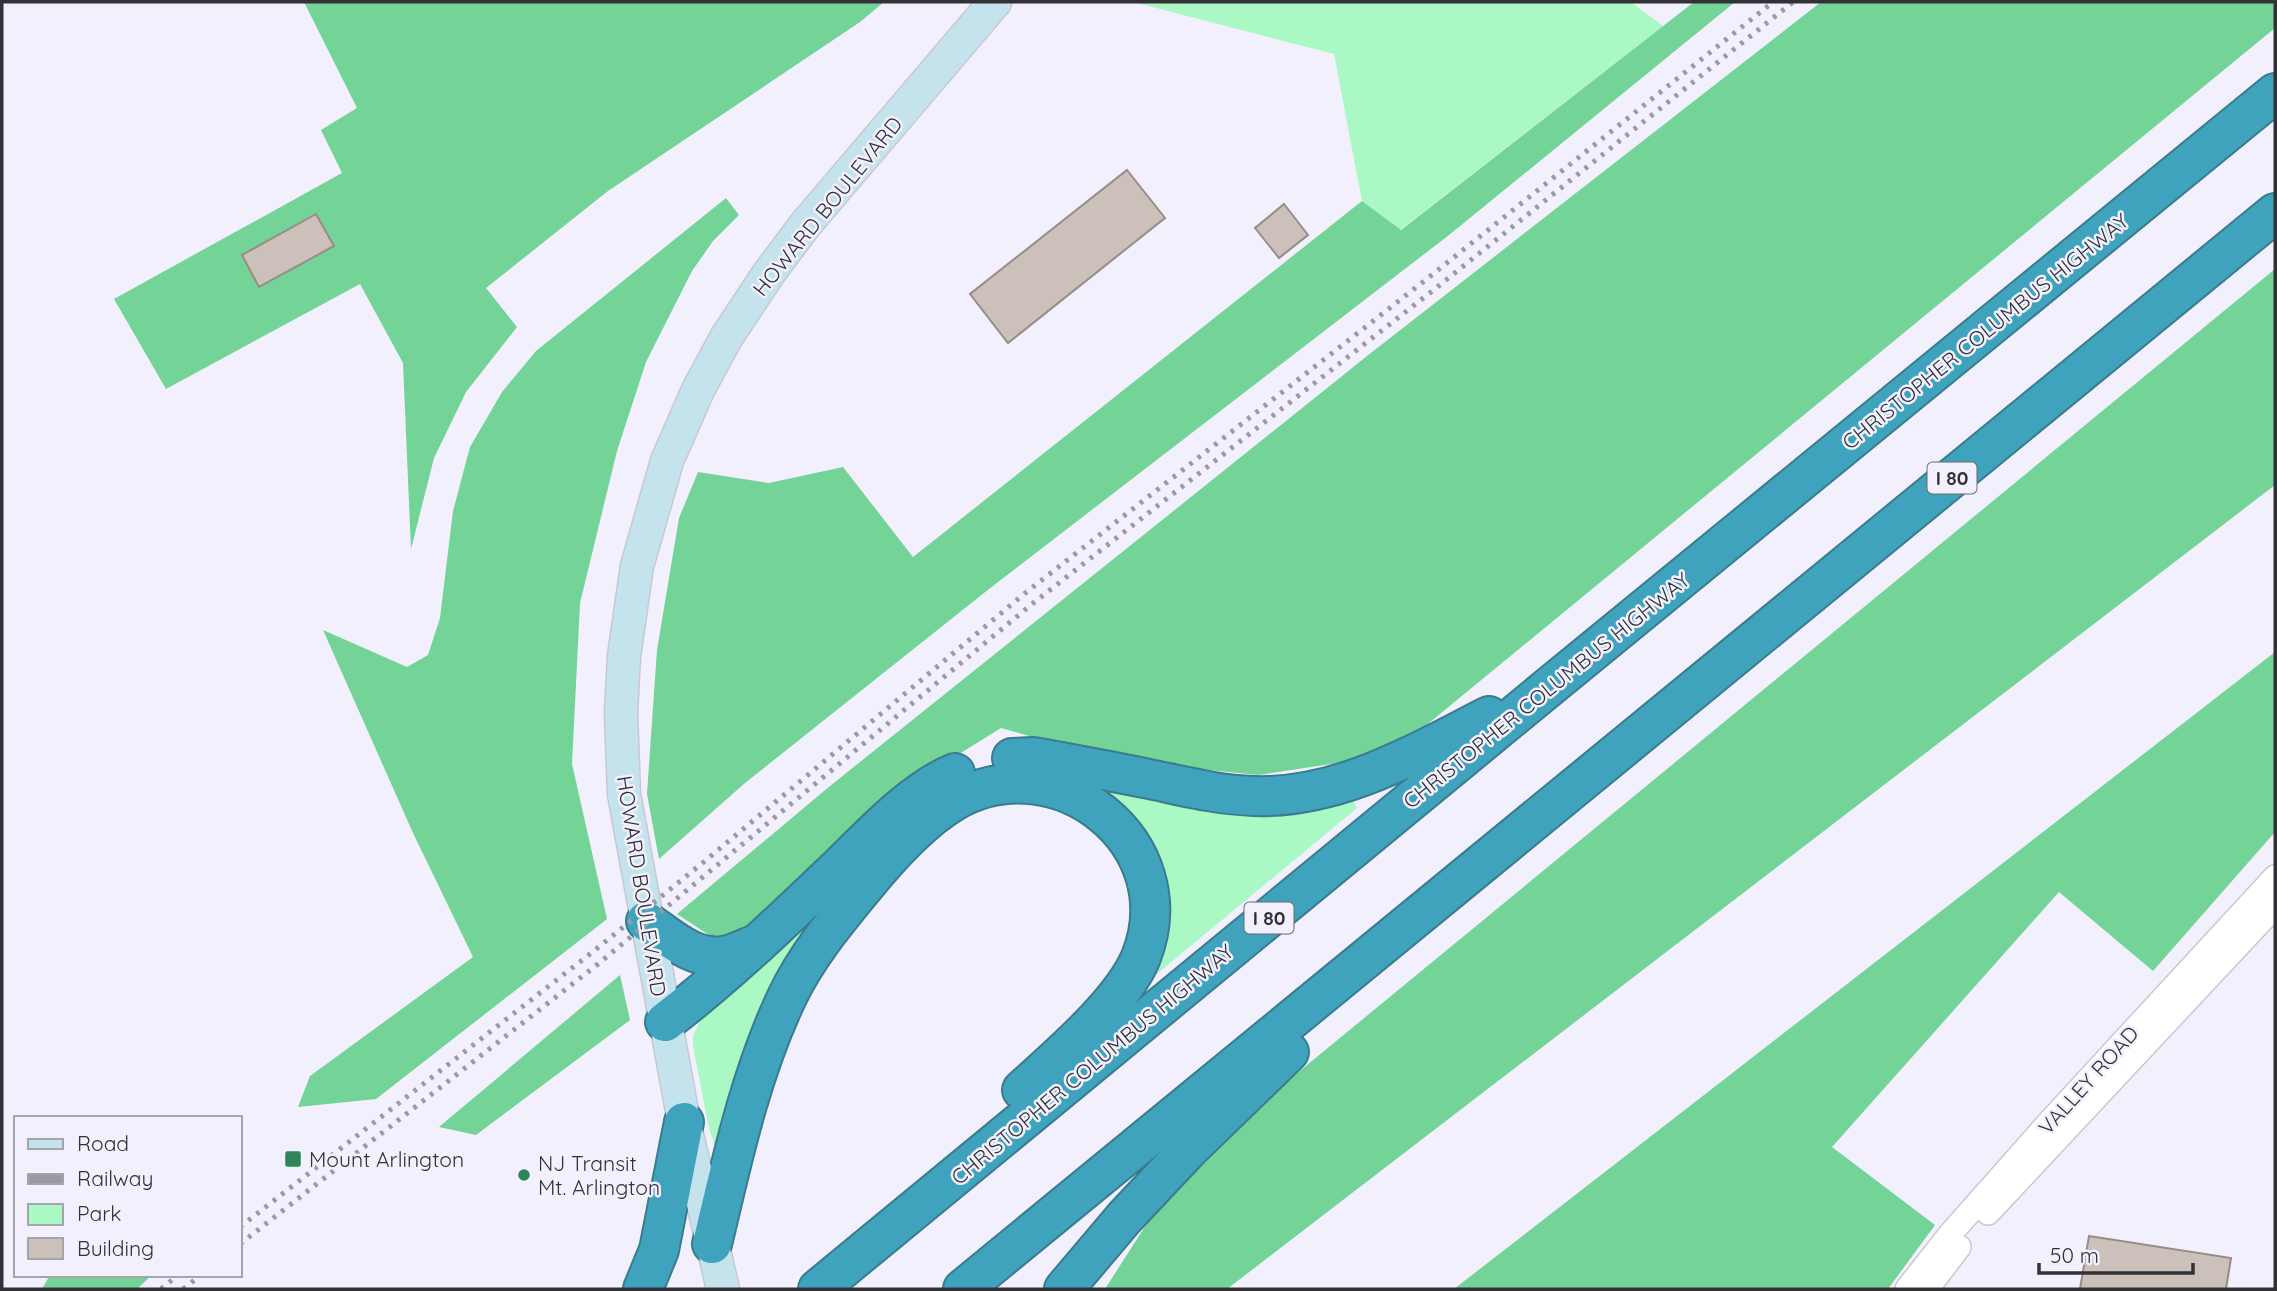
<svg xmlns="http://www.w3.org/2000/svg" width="2277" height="1291" font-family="Quicksand,sans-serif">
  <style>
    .green { fill: #aaf9c5 }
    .forest { fill: #74d397 }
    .building { fill: #ccc0ba; stroke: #978d87; stroke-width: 2 }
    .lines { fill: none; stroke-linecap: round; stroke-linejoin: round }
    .minor-casing { stroke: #c8c8d3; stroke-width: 26 }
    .secondary-casing { stroke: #c8c8d3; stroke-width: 35 }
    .motorway-casing { stroke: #3a7b8e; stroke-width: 42 }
    .minor { stroke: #fff; stroke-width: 23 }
    .secondary { stroke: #c5e3ec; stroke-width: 32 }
    .motorway { stroke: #3fa3be; stroke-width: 38 }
    .rail { stroke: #9b9aa3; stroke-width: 5; stroke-dasharray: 3.5 7; stroke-linecap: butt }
    .poi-dot { fill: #2f8559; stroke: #f1f0fc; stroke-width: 2.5 }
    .labels { text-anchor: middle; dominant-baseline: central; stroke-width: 5; stroke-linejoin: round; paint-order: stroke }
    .shield { fill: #f1f0fc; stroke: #6b6b71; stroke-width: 2 }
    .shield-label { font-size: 19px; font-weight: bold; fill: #323236 }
    .street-label { font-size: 21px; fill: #323236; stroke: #f1f0fc }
    .poi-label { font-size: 21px; fill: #323236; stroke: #f1f0fc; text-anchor: start }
  </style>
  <rect width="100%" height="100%" fill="#f1f0fc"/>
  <path class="green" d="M1133 2H1631L1663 26 1400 230 1362 201 1334 54Z
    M1023 770C1099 778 1173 807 1250 810 1284 811 1320 806 1352 798L1357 808 1116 1008C1138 980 1158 952 1161 915 1161 899 1158 882 1152 868 1125 794 1042 754 968 783 938 794 914 817 891 839 831 897 782 971 753 1049 741 1081 732 1113 723 1145L715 1147 708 1124 693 1046V1036L702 1017 906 820C945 788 973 773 1023 770Z"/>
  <path class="forest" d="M304 2H884L860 22 608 191 486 288 517 327 466 392 434 458 411 549 403 363 360 284 166 389 114 299 342 173 321 130 357 108Z
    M1694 2H1735L1449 235 989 589 745 783 659 859 647 794 657 650 679 518 698 472 769 483 843 467 913 557 1362 201 1401 230Z
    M1821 2H2275V28L1390 755 1259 775 1117 761 1001 728 901 790 742 930 712 937 677 914 830 786 1367 356Z
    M726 198 739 215 713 241 692 271 646 362 617 451 580 603 572 764 607 919 376 1099 298 1107 310 1076 473 957 413 833 323 630 407 667 428 655 440 618 453 511 470 447 502 392 536 351Z
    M2275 269V485L1227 1289H1105L1183 1167Z
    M2275 652V832L2153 971 2059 892 1832 1147 1935 1225 1888 1289H1454Z
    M620 975 630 1020 476 1135 439 1127Z
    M50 1275H152L137 1289H42Z"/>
  <path class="building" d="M1127 170 1165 218 1008 343 970 294Z
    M1284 204 1308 235 1279 258 1255 228Z
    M316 214 334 246 259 287 242 255Z
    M2089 1236 2231 1258 2226 1289H2080Z"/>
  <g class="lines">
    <defs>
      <path id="minor" d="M1988 1213 2275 906
        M1907 1289 1952 1232 2052 1119 2275 877
        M1927 1289 1959 1247"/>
      <path id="secondary" d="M723 1289 684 1122 624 794 621 713 624 656 637 566 667 461 698 390 726 338 769 273 805 225 995 2"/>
      <path id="motorway" d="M1012 758 1033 757C1072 764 1110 771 1149 779 1183 786 1218 795 1254 796 1339 799 1416 753 1489 716
        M646 921C668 936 693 960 722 956 733 955 744 949 754 945
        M665 1022C727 975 782 921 838 868 870 837 913 790 955 773
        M712 1244C732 1160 750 1075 787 997 806 957 835 922 863 888 888 857 919 822 954 801 1057 742 1186 843 1141 957 1123 1002 1058 1057 1022 1090
        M643 1289 659 1250 684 1122
        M818 1289 1555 682 2275 93
        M963 1289 2275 213
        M1064 1289 1124 1218 1188 1150 1289 1052"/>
    </defs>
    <use href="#minor" class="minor-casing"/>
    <use href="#secondary" class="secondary-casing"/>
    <use href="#motorway" class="motorway-casing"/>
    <use href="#minor" class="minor"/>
    <use href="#secondary" class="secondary"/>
    <use href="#motorway" class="motorway"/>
    <path class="rail" d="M240 1227 595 950 705 861 1024 594 1423 282 1773 2
      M240 1244 598 964 1032 604 1431 292 1793 2
      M161 1289 178 1275
      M183 1289 201 1275"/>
  </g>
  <g class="poi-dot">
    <rect x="284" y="1150" width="18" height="18" rx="3.5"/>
    <circle cx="524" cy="1175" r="7"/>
  </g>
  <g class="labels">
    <g class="shield">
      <rect x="1927.5" y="462.5" width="49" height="31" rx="5"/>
      <rect x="1244.5" y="902.5" width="49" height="31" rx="5"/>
    </g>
    <g class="shield-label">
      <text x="1952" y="478">I 80</text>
      <text x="1269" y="918">I 80</text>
    </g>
    <g class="street-label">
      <text transform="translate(827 206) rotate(-51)">HOWARD BOULEVARD</text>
      <text transform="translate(1985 331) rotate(-39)">CHRISTOPHER COLUMBUS HIGHWAY</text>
      <text transform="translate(1546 690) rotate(-39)">CHRISTOPHER COLUMBUS HIGHWAY</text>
      <text transform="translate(642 886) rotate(81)">HOWARD BOULEVARD</text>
      <text transform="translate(1092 1064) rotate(-40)">CHRISTOPHER COLUMBUS HIGHWAY</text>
      <text transform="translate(2088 1080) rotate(-48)">VALLEY ROAD</text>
    </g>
    <g class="poi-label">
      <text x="309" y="1159">Mount Arlington</text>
      <text x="538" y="1163">NJ Transit<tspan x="538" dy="24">Mt. Arlington</tspan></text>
    </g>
  </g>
  <rect width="2277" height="1291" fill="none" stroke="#323236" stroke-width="7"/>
  <rect x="14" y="1116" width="228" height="161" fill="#f1f0fc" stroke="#a5a4ad" stroke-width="2"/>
  <rect x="28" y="1139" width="35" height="10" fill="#c5e3ec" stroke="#a5a4ad" stroke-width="2"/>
  <text x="77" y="1151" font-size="21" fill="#323236">Road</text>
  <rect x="28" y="1174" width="35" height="10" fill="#9b9aa3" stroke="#a5a4ad" stroke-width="2"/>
  <text x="77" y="1186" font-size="21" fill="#323236">Railway</text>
  <rect x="28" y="1204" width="35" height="21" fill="#aaf9c5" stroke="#a5a4ad" stroke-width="2"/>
  <text x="77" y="1221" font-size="21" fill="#323236">Park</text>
  <rect x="28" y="1238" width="35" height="21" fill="#ccc0ba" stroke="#a5a4ad" stroke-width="2"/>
  <text x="77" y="1256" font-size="21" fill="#323236">Building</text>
  <path d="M2039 1263v10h154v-10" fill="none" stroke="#323236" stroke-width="3.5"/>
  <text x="2050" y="1263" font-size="21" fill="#323236" stroke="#f1f0fc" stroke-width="5" paint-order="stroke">50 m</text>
</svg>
